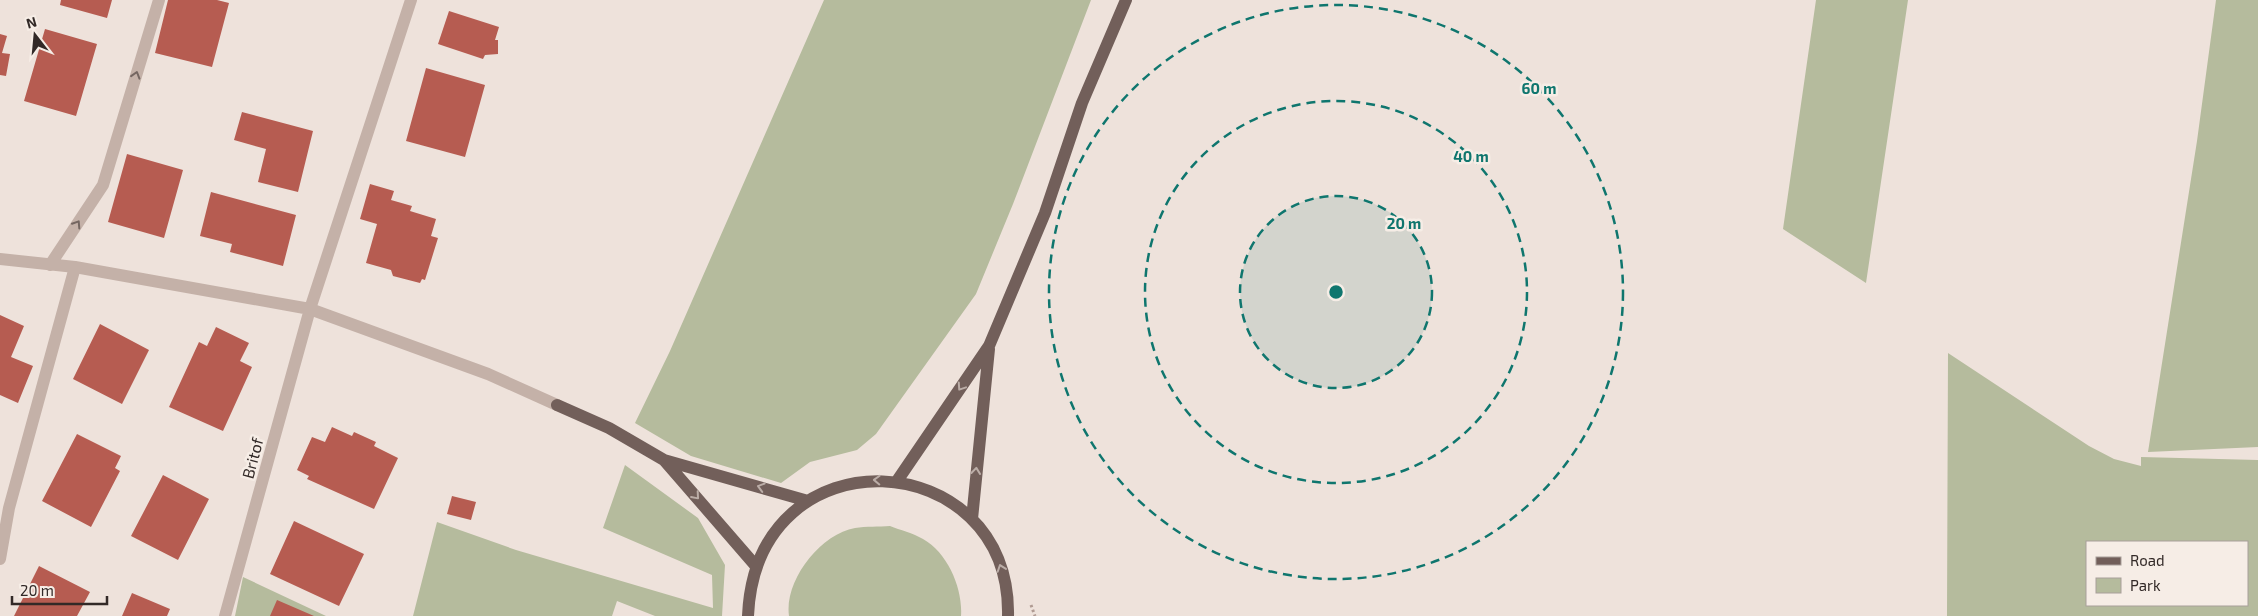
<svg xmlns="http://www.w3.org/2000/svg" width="2258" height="616" font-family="'Exo 2',sans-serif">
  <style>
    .green { fill: #b5bb9d; fill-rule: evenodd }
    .building { fill: #b65c51 }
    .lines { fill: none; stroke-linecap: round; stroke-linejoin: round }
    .path { stroke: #b09b93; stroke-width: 3; stroke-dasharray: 2.5 2.5; stroke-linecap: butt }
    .minor { stroke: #c4b1a8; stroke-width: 12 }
    .major { stroke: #725f5a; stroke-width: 12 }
    .oneway { stroke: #746661 }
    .oneway2 { stroke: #bbada7 }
    .ring { fill: none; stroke: #0f766e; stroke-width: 2.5; stroke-dasharray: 9 6 }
    .labels { text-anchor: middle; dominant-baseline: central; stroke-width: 5; stroke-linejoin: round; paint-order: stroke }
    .street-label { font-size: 16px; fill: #322927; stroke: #f6ede6 }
    .centre { fill: #0f766e; stroke: #f6ede6; stroke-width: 2.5 }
    .ring-label { font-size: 15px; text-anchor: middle; font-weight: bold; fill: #0f766e; stroke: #f6ede6; stroke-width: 5; stroke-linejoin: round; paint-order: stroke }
  </style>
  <rect width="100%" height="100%" fill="#eee2db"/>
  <path class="green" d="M824 0H1091L1013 204 976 294 876 434 857 450 810 462 781 483 691 456 635 423 670 351Z
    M1816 0H1908L1866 283 1783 229Z
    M2216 0H2258V447L2148 452 2197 141Z
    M1948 353 2089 446 2114 459 2141 466V457L2258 460V616H1947ZM2247 542V605H2087V542Z
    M625 465 698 518 725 565 722 616H655L617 601 612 616H413L437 522 516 550 713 608 712 575 603 528Z
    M890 526C900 530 913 533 923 539 948 553 963 589 961 616H789C784 581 820 534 855 528 866 526 879 527 890 526Z
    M243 577 326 616H235Z"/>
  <path class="building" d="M61 0H112L107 18 60 5Z
    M168 0H217L229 3 212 67 155 53Z
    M449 11 499 27 495 40H498V54L485 55 483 59 438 44Z
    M45 29 97 44 76 116 24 101Z
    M0 34 7 36 2 53 10 54 6 76 0 75Z
    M426 68 485 85 465 157 406 141Z
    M242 112 313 131 298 192 258 182 266 149 234 140Z
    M127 154 183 170 164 238 108 222Z
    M370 184 394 191 391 200 412 206 410 211 436 219 431 236 438 238 425 280 422 279 420 283 393 276 391 270 366 263 377 224 360 219Z
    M211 192 296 215 283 266 230 252 232 244 200 236Z
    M0 315 24 326 11 357 33 366 18 403 0 395Z
    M100 324 149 350 122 404 73 379Z
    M216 327 249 343 240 361 252 367 223 431 169 407 199 342 207 346Z
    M332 427 352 436 354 432 376 442 374 446 398 458 374 509 307 479 309 476 297 470 312 437 325 442Z
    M77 434 121 456 115 468 120 471 91 527 42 501Z
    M163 475 209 499 178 560 131 536Z
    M452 496 476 502 471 520 447 514Z
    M294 521 364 554 339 606 270 574Z
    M39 566 90 592 77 616H14Z
    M132 593 170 609 167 616H122Z
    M277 600 314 616H270Z"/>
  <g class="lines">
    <path class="path" d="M1031 605 1035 616"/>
    <path class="minor" d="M0 259 75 267 310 309 488 374 557 405
      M50 265 103 185 159 0
      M0 559 9 508 75 267
      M225 616 310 309 411 0"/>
    <path class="major" d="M557 405 609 428 664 460 808 501
      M664 460 755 565
      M897 481 989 346 1045 213 1082 103 1126 0
      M972 519 989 349
      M748 616C756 428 1012 445 1008 616"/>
  </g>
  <defs><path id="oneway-chevron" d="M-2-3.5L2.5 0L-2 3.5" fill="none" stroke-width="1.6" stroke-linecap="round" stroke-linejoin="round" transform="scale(1.25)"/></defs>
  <g class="oneway">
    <use href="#oneway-chevron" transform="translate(136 75) rotate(-73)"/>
    <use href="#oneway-chevron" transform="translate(77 224) rotate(-57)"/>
  </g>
  <g class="oneway2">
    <use href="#oneway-chevron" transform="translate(961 387) rotate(124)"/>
    <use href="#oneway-chevron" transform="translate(976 471) rotate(-84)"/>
    <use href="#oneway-chevron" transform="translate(877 480) rotate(-178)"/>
    <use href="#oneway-chevron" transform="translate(761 487) rotate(-164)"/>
    <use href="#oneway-chevron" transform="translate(696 496) rotate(49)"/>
    <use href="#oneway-chevron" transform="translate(1001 568) rotate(-109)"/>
  </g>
  <circle cx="1336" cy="292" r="96" fill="#0f766e" fill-opacity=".12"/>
  <g class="ring">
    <circle cx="1336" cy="292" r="96"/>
    <circle cx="1336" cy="292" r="191"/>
    <circle cx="1336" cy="292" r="287"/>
  </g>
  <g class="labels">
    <g class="street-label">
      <text transform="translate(252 458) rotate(-75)">Britof</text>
    </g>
  </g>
  <circle cx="1336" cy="292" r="8" class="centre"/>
  <g class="ring-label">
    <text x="1539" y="94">60 m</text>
    <text x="1471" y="162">40 m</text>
    <text x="1404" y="229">20 m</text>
  </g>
  <rect x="2086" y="541" width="162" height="65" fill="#f6ede6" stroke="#a89f9a"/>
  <rect x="2096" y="557" width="25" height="8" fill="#725f5a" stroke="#a89f9a"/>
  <text x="2130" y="566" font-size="15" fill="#322927">Road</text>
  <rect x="2096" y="578" width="25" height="15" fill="#b5bb9d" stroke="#a89f9a"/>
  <text x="2130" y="591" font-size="15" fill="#322927">Park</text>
  <g transform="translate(35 35) rotate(344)" stroke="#f6ede6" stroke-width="4" paint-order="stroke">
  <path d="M0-4L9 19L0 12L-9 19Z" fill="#322927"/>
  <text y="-8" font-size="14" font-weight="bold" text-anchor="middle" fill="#322927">N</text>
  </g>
  <path d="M12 596v8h95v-8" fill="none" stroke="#322927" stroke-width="2.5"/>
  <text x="20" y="596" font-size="15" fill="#322927" stroke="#f6ede6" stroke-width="4" paint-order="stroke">20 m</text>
</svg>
